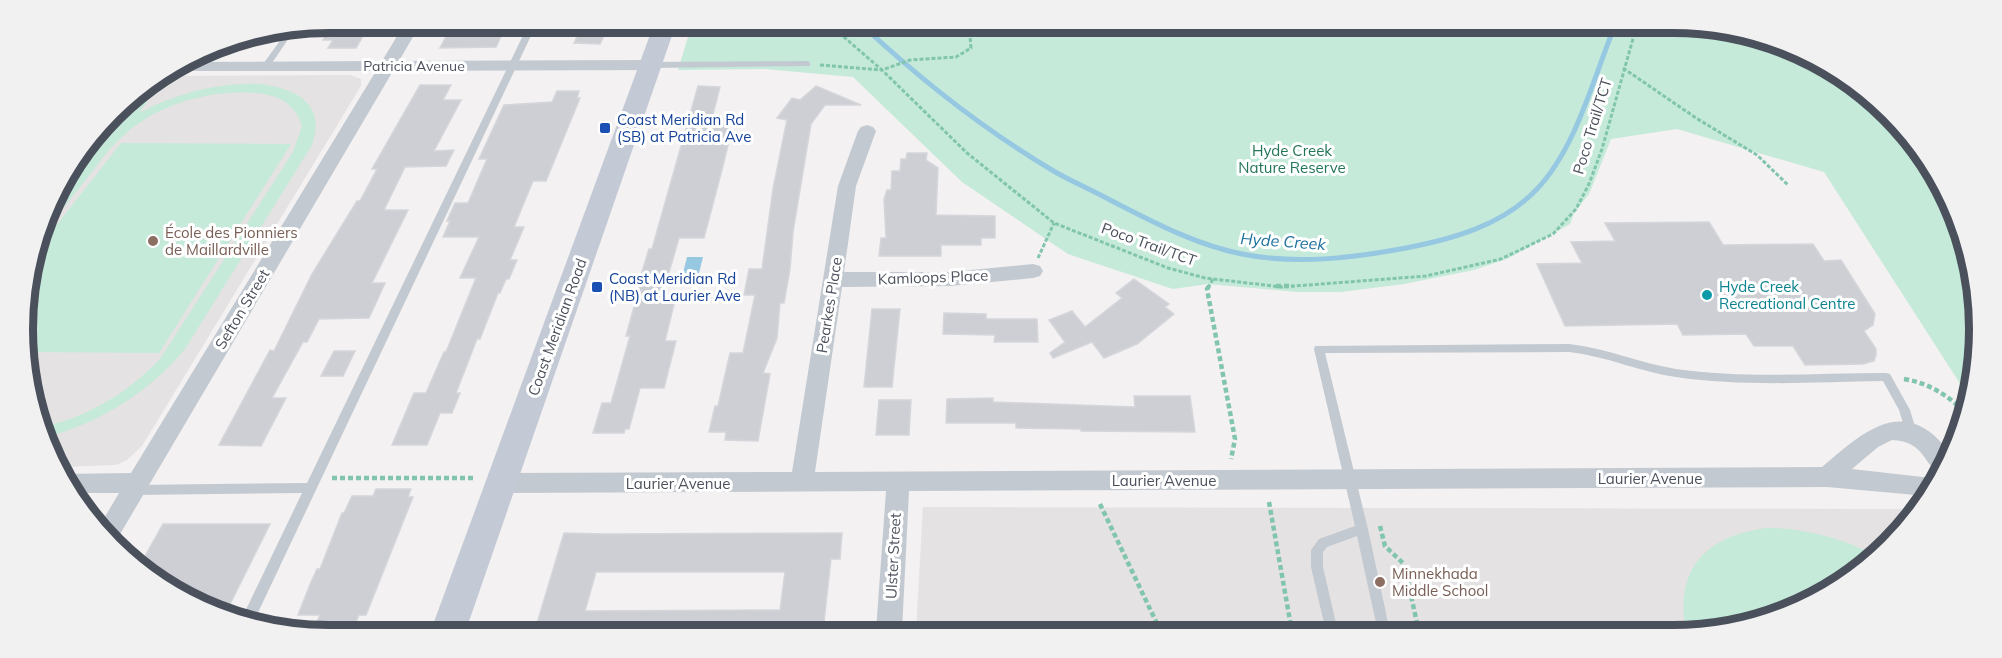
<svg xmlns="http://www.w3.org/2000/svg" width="2002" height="658" font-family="Mulish,sans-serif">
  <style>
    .education { fill: #e4e2e2 }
    .green { fill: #c5ead9 }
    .water { fill: #97c8e2 }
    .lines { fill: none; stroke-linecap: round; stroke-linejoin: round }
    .stream { stroke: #97c8e2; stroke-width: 5 }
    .building { fill: #cecfd4; stroke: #d5d6db; stroke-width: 1.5; fill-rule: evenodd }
    .path-far1 { stroke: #81c5ac; stroke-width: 3; stroke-dasharray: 4 2; stroke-linecap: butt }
    .path { stroke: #81c5ac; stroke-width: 4.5; stroke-dasharray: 5 3; stroke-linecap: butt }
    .service { fill: #c3c9d0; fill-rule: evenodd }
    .minor { fill: #c3c9d0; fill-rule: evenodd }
    .secondary { fill: #c4cad5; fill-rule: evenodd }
    .transit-dot { fill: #1a4fb4; stroke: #fff; stroke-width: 2 }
    .education-dot { fill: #8d6e63; stroke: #fff; stroke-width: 2 }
    .culture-dot { fill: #0f9aa8; stroke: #fff; stroke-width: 2 }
    .labels { text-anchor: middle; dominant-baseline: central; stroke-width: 6; stroke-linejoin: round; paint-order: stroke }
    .far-street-label { font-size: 14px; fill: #4b515c; stroke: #fff }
    .transit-label { font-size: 15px; fill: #164399; stroke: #fff; text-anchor: start }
    .street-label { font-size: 15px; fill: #4b515c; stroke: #fff }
    .park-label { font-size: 15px; fill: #237658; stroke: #fff }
    .education-label { font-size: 15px; fill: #785e54; stroke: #fff; text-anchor: start }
    .culture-label { font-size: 15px; fill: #0d838f; stroke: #fff; text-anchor: start }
    .water-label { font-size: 16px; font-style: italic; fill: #1e709c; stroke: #fff }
    .rim { fill: none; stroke: #4b515c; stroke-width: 8 }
  </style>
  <rect width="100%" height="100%" fill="#f3f1f1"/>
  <path class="education" d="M350 75 361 79V86L142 446 127 460 116 465 60 467 33 408 25 289 54 193 127 99 163 76Z
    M923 507 1917 509 1875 559 1808 604 1713 633 916 631Z"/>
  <path class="green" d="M692 24 1733 28 1844 74 1928 159 1974 270V389L1966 409 1959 382 1824 172 1677 129 1611 139 1589 194 1574 213 1570 224 1509 258 1474 270 1404 284 1341 292H1298L1208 284 1173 289 1068 254 962 182 853 77 765 69 678 70Z
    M261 84C297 89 326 104 312 145L185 349C149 392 100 423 46 437L41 427C87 418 129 392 160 359L293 152 302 126C295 103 277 94 253 93 207 90 156 105 122 137 110 147 101 160 92 172 75 193 58 215 41 236L54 193 128 101H148L139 113C177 93 218 82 261 84Z
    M121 143 291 144 159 353 29 352 25 289 37 250Z
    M1765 528C1804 527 1843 539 1878 556L1808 604 1713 633H1686C1674 570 1704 537 1765 528Z"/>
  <path class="water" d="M687 257H703L697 281H681Z"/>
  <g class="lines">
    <path class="stream" d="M862 25C921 80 987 132 1057 173 1075 183 1094 191 1112 201 1153 222 1196 245 1242 254 1296 265 1353 258 1406 248 1453 239 1503 225 1537 189 1576 148 1593 79 1614 28"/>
  </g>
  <path class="building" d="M453 23H503L502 26H506L496 47 440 48Z
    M333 24H370L356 48H328L333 40H323Z
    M583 25H609L600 44 574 43Z
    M420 85H451L443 100H461L434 151 454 150 446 166 405 167 384 210H408L372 283H385L369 318 319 319 307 342H303L272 398H286L261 446 219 445 270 350 274 351 312 274 357 201H360L377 169H372Z
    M698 86 720 87 712 118H731L724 145H728L723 166 704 238H679L661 300H675L665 341H676L664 388H640L629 429H625L624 433H593L602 403H611L630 336H626L640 285H638L649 249H652Z
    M816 86 861 105H825L811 124 793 232 790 269 784 303H780L777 338 763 373 770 374 758 441 725 440 726 432H709L715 406H718L730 353H743L755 295H744L749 269H762L773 189 787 120 777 118 792 98 800 100Z
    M557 91H579L577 98H580L546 181H533L514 227H524L510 260H517L509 279H506L500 293H498L480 339H477L456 393H460L452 413H440L427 445H392L414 393H426L444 352H446L476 278H460L479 237H443L450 221H447L455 203H468L487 159H479L504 105 552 102Z
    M907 153H927L926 160 938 168 936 215 995 216V238H981V245H941V256H879L881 238H886L884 199 887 190H891L892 171H900L901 159H906Z
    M1709 222 1723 245 1813 244 1824 261 1841 260 1875 314 1873 325 1864 331 1876 349V355L1874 361 1863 364 1805 365 1793 346H1754L1746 334 1683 335 1677 324 1565 326 1537 264 1582 263 1571 242 1615 241 1605 223Z
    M1134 279 1169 304 1165 307 1174 314 1137 344 1104 358 1092 342 1053 358 1050 353 1065 342 1049 320 1072 311 1085 327 1122 298 1116 293Z
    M872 309H900L892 387H864Z
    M944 313 986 314V319H1037L1038 342H994L995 335 943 334Z
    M334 351H355L343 376H321Z
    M1134 396H1190L1195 432 1081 431V429L1016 428V423H946L947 399 993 398V402L1135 407Z
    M879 400H911L909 435H876Z
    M376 489H411L408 497H413L366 615H359L355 624H316L320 615H298L311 582 317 569H320L342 513H344L352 496H373Z
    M163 524H270L226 612 159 584 140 565Z
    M564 533 606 534 842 533 840 559H831L823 631 535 630ZM596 572H785L780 610 585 611Z"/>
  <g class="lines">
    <path class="path-far1" d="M830 25 882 70 910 60 956 57 971 48 969 25
      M820 65 882 70 967 153 1054 223 1168 268 1205 278 1282 287 1426 276 1501 259 1553 234 1576 209 1589 184 1602 149 1636 28
      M1623 68 1696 118 1757 155 1788 185
      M139 101 145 92V87
      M115 114H118
      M1038 258 1054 223
      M1208 288 1213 279"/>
    <path class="path" d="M1209 286 1207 289 1235 439 1231 459
      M1276 286H1293
      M1904 379C1929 383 1947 395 1965 412
      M332 478H473
      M1269 502 1292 632
      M1100 504 1161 632
      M1908 504 1912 514
      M1380 526 1385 546 1404 564 1419 632"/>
    <path class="service" d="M529 23H537L253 623 242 618 302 493 134 495 130 494 128 490 130 486 134 485 307 483Z
      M295 29 268 69H262L261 67 287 31Z
      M807 61 810 62V66L650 68 646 65 650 62Z
      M1569 344C1606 348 1639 363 1676 369 1745 379 1816 373 1886 373L1890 374 1910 410 1917 433 1915 436 1911 438 1907 436 1899 410 1883 381C1814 382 1744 387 1676 377 1640 372 1606 356 1569 352L1325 353 1368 529 1390 632H1378L1357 536 1327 547 1323 552V567L1338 632H1326L1311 567V550L1319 539 1355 526 1314 349 1315 346Z"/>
    <path class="minor" d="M405 23H421L399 61 650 60 656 61 658 65 656 69 650 70 393 71 116 541 100 525 119 493H71L63 474 131 473 376 71H172L186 62 382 61Z
      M867 125 873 127 876 131 856 186 844 272H950L1033 264 1040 266 1043 271 1040 276 1033 278 950 286 842 287 815 472 1822 467C1863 432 1905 392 1950 453L1942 474C1923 467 1926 441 1892 440L1878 447 1852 469 1940 479 1927 496 1827 487 909 491 902 631H876L886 491 501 493 493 490 489 483 493 476 501 473 792 472 838 186 858 131 861 127Z"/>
    <path class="secondary" d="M654 24H676L466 630H431Z"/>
  </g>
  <g class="transit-dot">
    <rect x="599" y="122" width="12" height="12" rx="3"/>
    <rect x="591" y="281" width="12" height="12" rx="3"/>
  </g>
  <g class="education-dot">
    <circle cx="153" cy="241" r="6"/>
    <circle cx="1380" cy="582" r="6"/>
  </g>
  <circle class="culture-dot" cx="1707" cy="295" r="6"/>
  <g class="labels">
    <g class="far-street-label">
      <text x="414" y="66">Patricia Avenue</text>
    </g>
    <g class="transit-label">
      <text x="617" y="119">Coast Meridian Rd<tspan x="617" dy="17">(SB) at Patricia Ave</tspan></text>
      <text x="609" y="278">Coast Meridian Rd<tspan x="609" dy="17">(NB) at Laurier Ave</tspan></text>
    </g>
    <g class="street-label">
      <text transform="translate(1592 126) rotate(-73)">Poco Trail/TCT</text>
      <text transform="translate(1149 244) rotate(20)">Poco Trail/TCT</text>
      <text transform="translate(933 277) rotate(-2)">Kamloops Place</text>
      <text transform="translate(829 305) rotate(-81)">Pearkes Place</text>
      <text transform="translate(242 309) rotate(-59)">Sefton Street</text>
      <text transform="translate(557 327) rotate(-70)">Coast Meridian Road</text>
      <text x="1650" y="478">Laurier Avenue</text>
      <text x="1164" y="480">Laurier Avenue</text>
      <text x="678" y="483">Laurier Avenue</text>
      <text transform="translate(893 556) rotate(-87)">Ulster Street</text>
    </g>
    <g class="park-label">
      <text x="1292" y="150">Hyde Creek<tspan x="1292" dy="17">Nature Reserve</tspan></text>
    </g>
    <g class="education-label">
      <text x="165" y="232">École des Pionniers<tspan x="165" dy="17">de Maillardville</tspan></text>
      <text x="1392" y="573">Minnekhada<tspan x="1392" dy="17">Middle School</tspan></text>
    </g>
    <g class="culture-label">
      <text x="1719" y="286">Hyde Creek<tspan x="1719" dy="17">Recreational Centre</tspan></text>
    </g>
    <g class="water-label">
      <text transform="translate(1283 241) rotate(4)">Hyde Creek</text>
    </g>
  </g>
  <path d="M0 0H2002V658H0ZM329 33H1673A296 296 0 0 1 1969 329V329A296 296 0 0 1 1673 625H329A296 296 0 0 1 33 329V329A296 296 0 0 1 329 33Z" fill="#f1f1f2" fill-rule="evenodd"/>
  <path class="rim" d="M329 33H1673A296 296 0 0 1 1969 329V329A296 296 0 0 1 1673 625H329A296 296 0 0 1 33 329V329A296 296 0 0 1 329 33Z"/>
</svg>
